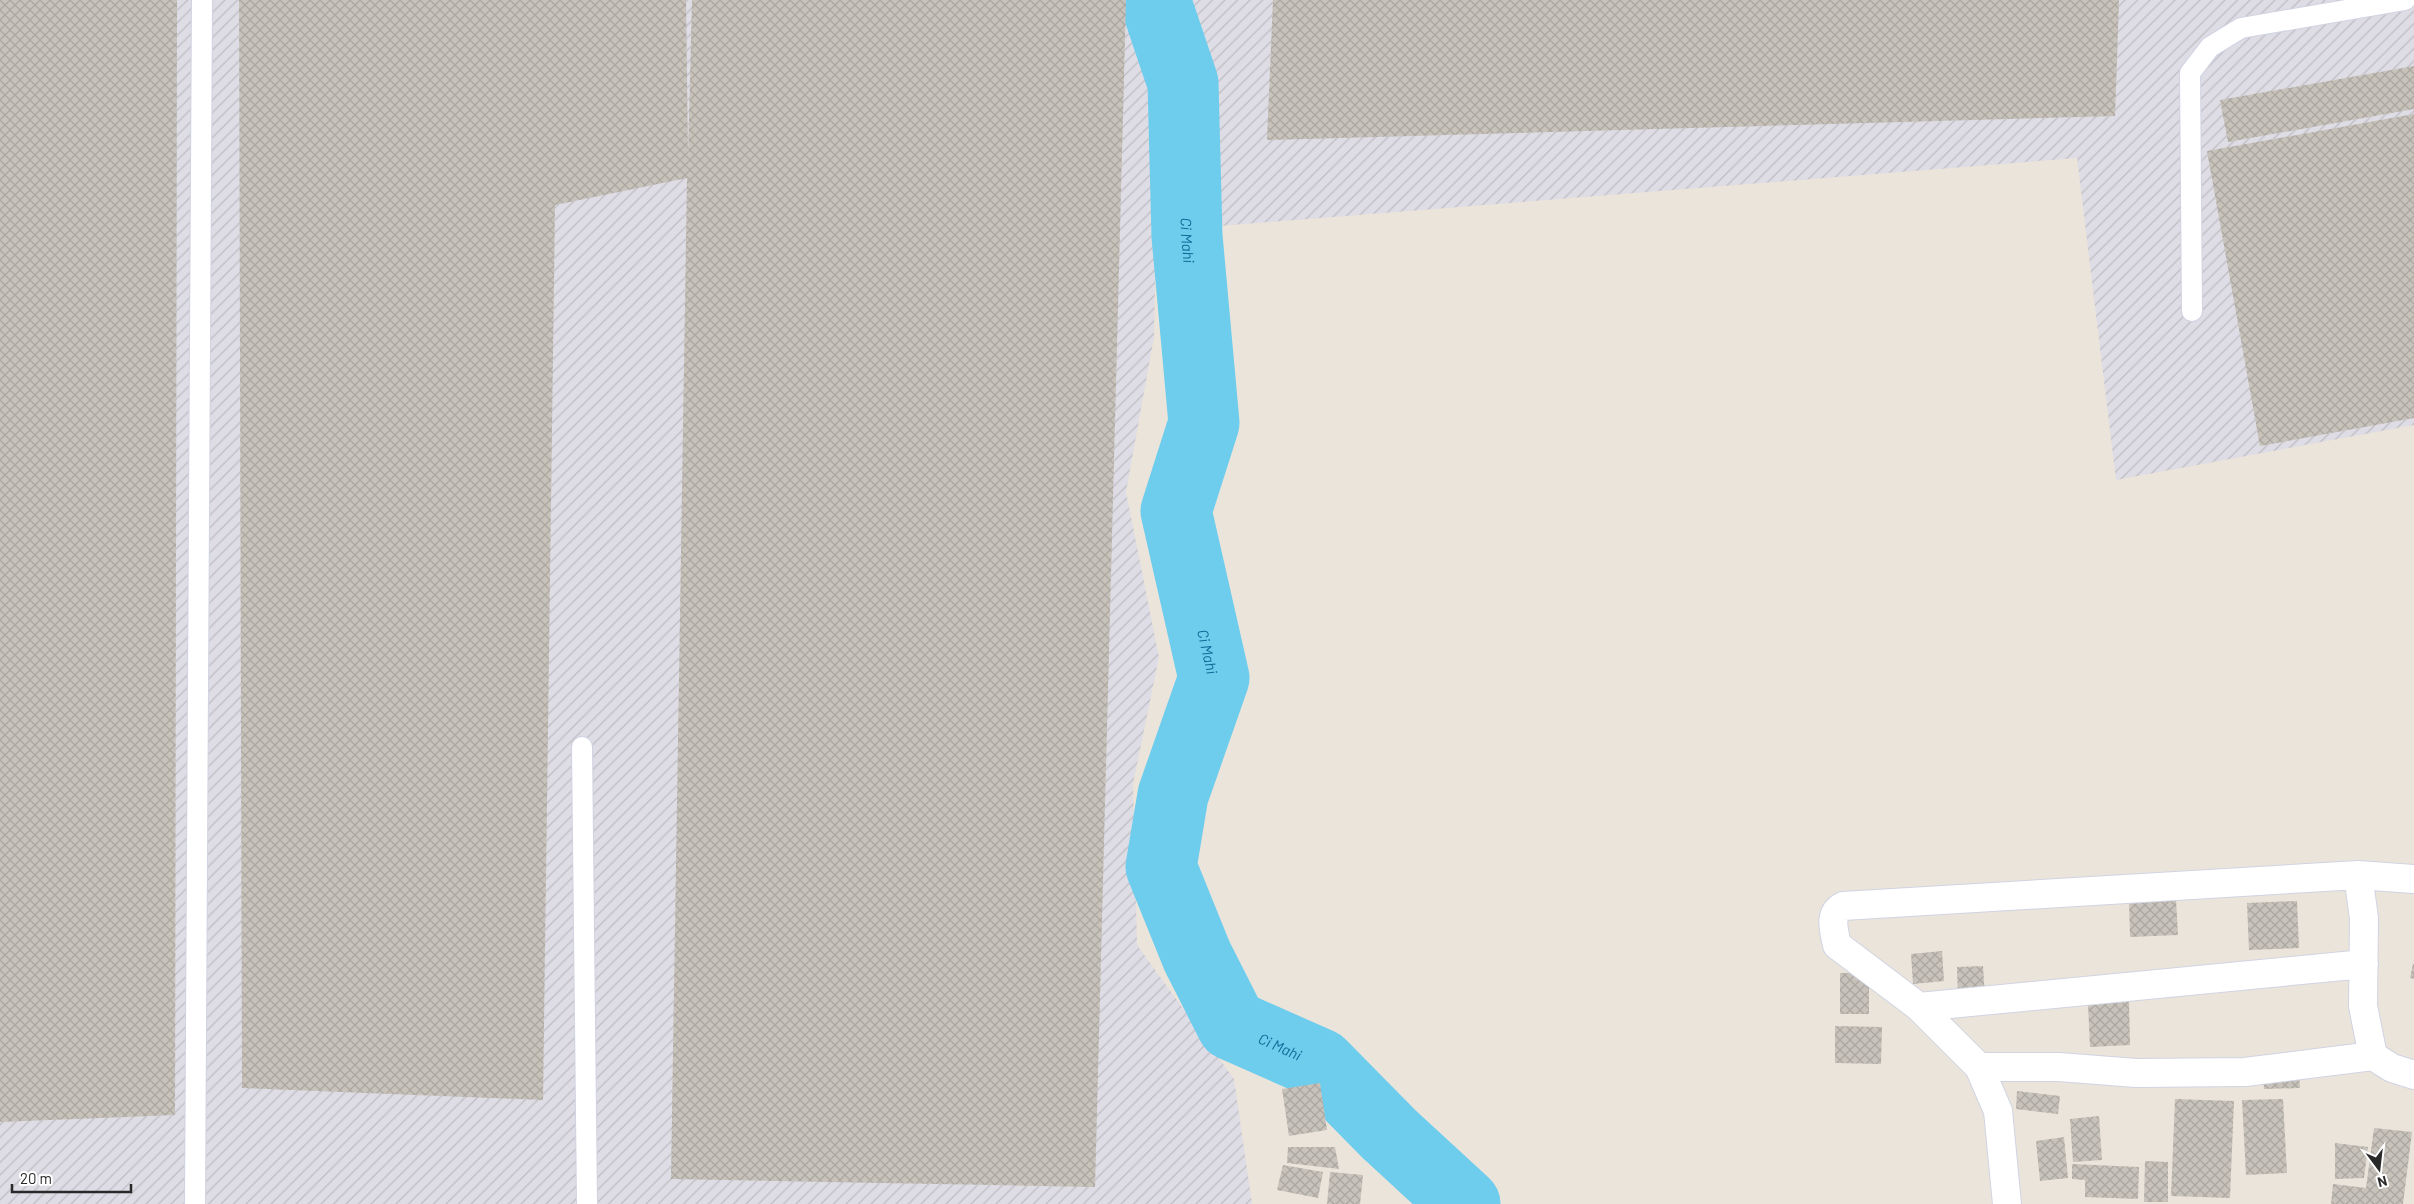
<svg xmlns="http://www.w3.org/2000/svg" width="2414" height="1204" font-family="Barlow,sans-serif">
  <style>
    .industrial { fill: url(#industrial-furrows) }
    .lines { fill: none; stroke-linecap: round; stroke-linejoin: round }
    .river { stroke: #6ecded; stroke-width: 71 }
    .building { fill: url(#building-cross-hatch) }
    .service-casing { stroke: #d0d4e2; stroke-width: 22 }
    .minor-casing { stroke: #d0d4e2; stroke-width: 30 }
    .service { stroke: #fff; stroke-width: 20 }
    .minor { stroke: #fff; stroke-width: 28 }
    .labels { text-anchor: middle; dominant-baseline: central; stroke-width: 4; stroke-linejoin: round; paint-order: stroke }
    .water-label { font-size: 15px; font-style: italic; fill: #0f6b98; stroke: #fff }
  </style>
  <defs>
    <pattern id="industrial-furrows" width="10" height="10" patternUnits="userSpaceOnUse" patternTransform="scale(1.25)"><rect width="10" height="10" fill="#dedce4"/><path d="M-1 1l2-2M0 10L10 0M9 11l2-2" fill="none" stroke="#bebdc4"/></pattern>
    <pattern id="building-cross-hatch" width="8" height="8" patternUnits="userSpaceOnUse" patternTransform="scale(1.25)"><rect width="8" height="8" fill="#c7c2ba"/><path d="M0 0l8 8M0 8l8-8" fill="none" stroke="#aba7a0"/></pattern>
  </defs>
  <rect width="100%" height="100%" fill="#ebe4db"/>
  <path class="industrial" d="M0 0H2414V425L2116 480 2077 158 1156 231 1154 337 1126 492 1159 657 1133 784 1137 945 1234 1079 1252 1204H0Z"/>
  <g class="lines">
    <path class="river" id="s1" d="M1155 0 1183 83 1187 236 1204 423 1176 511 1214 678 1173 795 1161 867 1197 956 1232 1025 1320 1064 1389 1134 1465 1204"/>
  </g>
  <path class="building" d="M0 0H177L175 1115 0 1122Z
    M239 0H686L688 159 692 0H1126L1095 1187 671 1179 687 178 555 205 543 1100 242 1088Z
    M1273 0H2119L2115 116 1267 140Z
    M2414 66V109L2228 142 2220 100Z
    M2414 114V418L2260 446 2207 151Z
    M2176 900 2178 935 2130 937 2129 901Z
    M2297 901 2299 948 2249 950 2247 903Z
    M1942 951 1944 981 1913 984 1911 954Z
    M2413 964H2414V979L2410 978Z
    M1983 966 1985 997 1958 998 1957 967Z
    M1840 973H1869V1014H1840Z
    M2129 1002 2130 1045 2090 1047 2088 1004Z
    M1835 1026 1882 1027 1881 1064 1835 1063Z
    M2299 1072 2300 1088 2264 1089 2263 1073Z
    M1320 1083 1327 1130 1289 1136 1282 1089Z
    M2017 1091 2060 1096 2058 1114 2016 1109Z
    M2175 1099 2234 1101 2230 1198 2171 1196Z
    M2283 1099 2287 1173 2246 1175 2242 1100Z
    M2099 1116 2102 1160 2073 1162 2070 1119Z
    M2374 1128 2412 1132 2403 1204H2331L2333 1184 2366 1188Z
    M2064 1137 2068 1178 2040 1181 2036 1141Z
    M2335 1143 2368 1147 2364 1178 2335 1179Z
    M1288 1147H1335L1339 1169 1287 1163Z
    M2145 1161 2168 1162V1202H2144Z
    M2072 1164 2139 1167 2138 1199 2085 1197V1180L2072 1179Z
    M1283 1165 1323 1172 1318 1198 1277 1190Z
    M1330 1172 1363 1175 1360 1204H1327Z"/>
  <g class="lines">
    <defs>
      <path id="service" d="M2192 311 2190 73 2210 47 2241 28 2405 0
        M582 747 587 1204
        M195 1204 202 0"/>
      <path id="minor" d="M2358 875 2364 918 2363 1006 2373 1056 2392 1068 2414 1075
        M1919 1007 2364 964
        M1979 1067H2059L2136 1073 2245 1072 2373 1056
        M2007 1204 1998 1111 1979 1067 1919 1007 1837 945C1834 930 1828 914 1843 906L2358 875 2414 879"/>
    </defs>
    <use href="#service" class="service-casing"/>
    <use href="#minor" class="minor-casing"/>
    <use href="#service" class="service"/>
    <use href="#minor" class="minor"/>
  </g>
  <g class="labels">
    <g class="water-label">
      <text stroke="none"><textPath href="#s1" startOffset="245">Ci Mahi</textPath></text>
      <text stroke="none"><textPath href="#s1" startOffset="665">Ci Mahi</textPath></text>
      <text stroke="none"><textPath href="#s1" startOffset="1115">Ci Mahi</textPath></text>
    </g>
  </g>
  <g transform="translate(2379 1169) rotate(165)" stroke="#ffffff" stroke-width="4" paint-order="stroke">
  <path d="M0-4L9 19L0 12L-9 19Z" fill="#292929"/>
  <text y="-8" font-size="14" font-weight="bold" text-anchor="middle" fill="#292929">N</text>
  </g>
  <path d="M12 1184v8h119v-8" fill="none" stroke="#292929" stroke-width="2.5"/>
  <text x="20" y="1184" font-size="15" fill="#292929" stroke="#ffffff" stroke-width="4" paint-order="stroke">20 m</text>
</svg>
